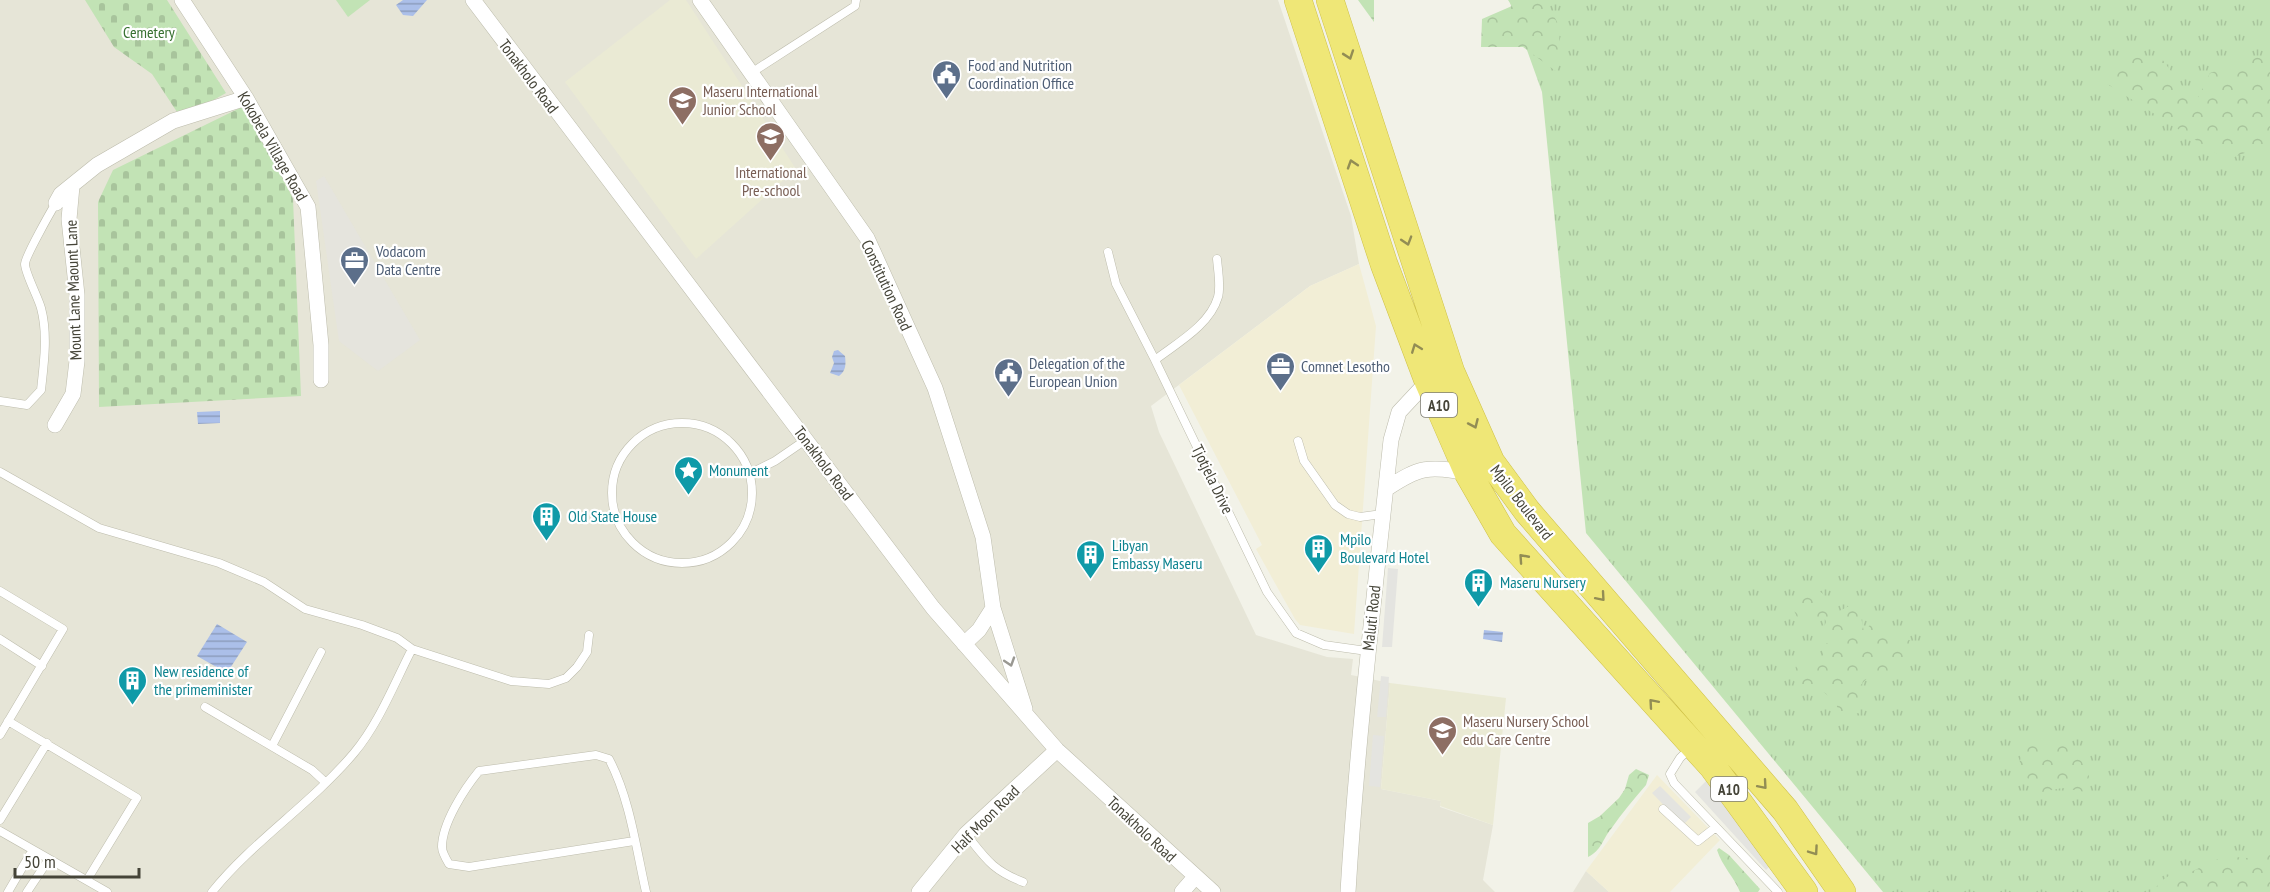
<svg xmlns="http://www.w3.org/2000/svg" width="2270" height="892" font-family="'PT Sans Narrow',sans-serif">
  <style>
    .residential { fill: #e6e5d7 }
    .commercial { fill: #f2eed6 }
    .industrial { fill: #e5e4dd }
    .education { fill: #eaead4 }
    .grass { fill: url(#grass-tufts) }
    .forest { fill: url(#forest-crowns) }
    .cemetery { fill: url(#cemetery-stones) }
    .garden { fill: #c2e3b5 }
    .parking { fill: #e4e4e0 }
    .water { fill: url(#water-rules) }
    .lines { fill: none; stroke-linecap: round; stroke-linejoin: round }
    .lane-casing { stroke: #bdbcac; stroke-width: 9 }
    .street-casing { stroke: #bdbcac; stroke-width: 16 }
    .highway-casing { stroke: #cec047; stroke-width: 28 }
    .lane { stroke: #fff; stroke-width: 8 }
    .street { stroke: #fff; stroke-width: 15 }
    .highway { stroke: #efe777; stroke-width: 27 }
    .oneway { stroke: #928d54 }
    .oneway2 { stroke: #999892 }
    .labels { text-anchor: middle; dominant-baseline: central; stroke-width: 4.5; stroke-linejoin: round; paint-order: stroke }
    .shield { fill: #fff; stroke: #7d7c74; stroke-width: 1.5 }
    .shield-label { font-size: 15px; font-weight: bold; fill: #454438 }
    .park-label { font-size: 16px; fill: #387131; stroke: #fff }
    .service-label { font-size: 16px; fill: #4e5e75; stroke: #fff; text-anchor: start }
    .street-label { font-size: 16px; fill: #454438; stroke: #fff }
    .education-label { font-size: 16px; fill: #785e54; stroke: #fff; text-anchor: start }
    .culture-label { font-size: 16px; fill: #0d838f; stroke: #fff; text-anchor: start }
  </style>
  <defs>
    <pattern id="grass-tufts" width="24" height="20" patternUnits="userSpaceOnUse" patternTransform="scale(1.5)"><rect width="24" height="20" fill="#c2e3b5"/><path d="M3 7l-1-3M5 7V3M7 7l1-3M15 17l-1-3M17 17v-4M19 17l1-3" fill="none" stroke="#a8c49c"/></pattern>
    <pattern id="forest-crowns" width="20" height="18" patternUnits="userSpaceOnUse" patternTransform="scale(1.5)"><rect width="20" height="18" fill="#c2e3b5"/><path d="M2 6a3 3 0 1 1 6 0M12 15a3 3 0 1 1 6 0" fill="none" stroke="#a8c49c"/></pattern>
    <pattern id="cemetery-stones" width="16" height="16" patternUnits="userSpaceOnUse" patternTransform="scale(1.5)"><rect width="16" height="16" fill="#c2e3b5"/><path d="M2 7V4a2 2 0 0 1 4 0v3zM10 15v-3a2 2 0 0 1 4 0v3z" fill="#a8c49c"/></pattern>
    <pattern id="water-rules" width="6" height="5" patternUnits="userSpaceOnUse" patternTransform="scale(1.5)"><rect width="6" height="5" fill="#abbfe9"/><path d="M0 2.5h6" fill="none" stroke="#8d9dbe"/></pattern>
  </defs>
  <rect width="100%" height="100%" fill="#f2f2e8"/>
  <path class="residential" d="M0 0H1278L1351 216 1359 264 1310 286 1151 406 1159 432 1256 635 1327 657 1353 659 1351 675 1390 683 1381 789 1441 801 1440 807 1493 825 1483 880 1495 892H0Z
    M1586 871 1609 892H1573Z"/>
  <path class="commercial" d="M1359 264 1376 326 1354 634 1300 625 1295 619 1256 549 1262 545 1179 385 1310 286Z
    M1657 775 1720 840 1670 892H1609L1586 871Z"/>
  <path class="industrial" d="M324 176 420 340 378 371 339 341 316 181Z"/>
  <path class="education" d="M670 0H686L796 169 696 259 565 82Z
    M1390 683 1506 698 1493 825 1440 806 1441 801 1381 789Z"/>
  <path class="grass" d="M1509 0H2270V892H1883L1586 533 1542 92Z"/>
  <path class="forest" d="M1358 0H1374V22Z
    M1508 0H1546L1560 28 1557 72 1523 47H1481L1482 19 1512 6Z
    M2125 57 2162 59 2195 104 2210 73 2256 57 2270 60V143L2227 160 2101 80Z
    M1805 584 1822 593 1836 613 1849 606 1861 617 1864 632 1870 625C1886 629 1904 633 1916 646L1901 661 1896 673 1882 676 1872 673 1857 689 1860 703V713L1840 715 1835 701 1837 698 1832 699 1820 689 1810 693 1798 691 1793 677 1796 666 1804 662 1822 660 1825 643 1837 644V637L1823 630 1826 622 1824 616 1800 624 1792 606 1797 592Z
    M2040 738 2058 742 2079 756 2089 776 2086 792 2062 788 2037 793 2019 765 2022 752Z
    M1636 769 1649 775 1646 785C1634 799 1622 813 1611 829 1602 840 1602 850 1588 857V823L1600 816 1619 798 1625 789 1629 775Z
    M2270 842V892H2151L2164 879 2181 868 2193 871 2224 856 2247 858 2261 855Z
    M1719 848 1729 855 1760 889 1758 892H1740C1734 877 1722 866 1717 850Z"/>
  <path class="cemetery" d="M85 0H167L226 93 201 107 177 112 152 74 114 47Z
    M248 104 293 199 301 396 99 407 98 202 113 170Z"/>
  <path class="garden" d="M336 0H370L348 17Z"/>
  <path class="parking" d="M1388 568 1398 569 1392 647H1382Z
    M1381 676 1389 677 1386 717H1377Z
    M1373 735 1384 736 1380 787 1369 786Z
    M1706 781 1746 824 1773 863 1766 870 1695 792Z
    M1660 786 1691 817 1683 825 1652 793Z"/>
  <path class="water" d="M403 0H427L413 16 403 15 396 5Z
    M838 350 845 356C846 364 846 371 839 376L830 373 834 363 832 357 834 351Z
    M220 411V423L198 424 197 412Z
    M217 624 247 642 227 673 197 656Z
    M1484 630 1503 632 1502 642 1483 639Z"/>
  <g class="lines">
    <defs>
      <path id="lane" d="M751 73 855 6 856 0
        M1108 252 1116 284 1155 360 1267 592 1296 633 1324 645 1367 651
        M1155 360C1177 343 1210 325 1218 297 1221 286 1218 271 1217 259
        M0 401 27 405 41 390C44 363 48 334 41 308 38 297 25 273 25 264 25 257 51 211 56 203
        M612 493a70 70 0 1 1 140 0a70 70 0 1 1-140 0Z
        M1298 441 1304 461 1335 505 1348 514 1360 517 1382 514
        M0 472 99 528 219 563 264 582 305 609 362 625 397 638 412 649 511 681 549 684 566 678 577 667 587 652 589 635
        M749 474 775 461 807 439
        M0 591 63 629 0 735
        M0 639 42 666
        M205 707 312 770 325 782
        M8 721 137 798 87 880
        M272 746 321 652
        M1690 748 1680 758 1670 774 1674 783 1778 892
        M1663 809 1698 841 1716 827
        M0 820 47 743
        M0 831 107 892
        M966 834C986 859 992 870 1023 882
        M634 841 469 867 449 864C446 859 442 852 442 847 442 823 465 788 479 771L596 755 609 759C630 799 636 848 646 892
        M8 892 32 851
        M27 892 49 859
        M212 892C253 841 311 804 354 753 379 723 394 684 412 649"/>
      <path id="street" d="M182 0 246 98 308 207 321 345V380
        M473 0 933 608 1057 750 1213 892
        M700 0 867 238 935 388 983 537 993 608 1025 709
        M56 203 61 194 97 165 173 121 246 98
        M55 425 73 394 77 361V295L69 219 72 186
        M1386 489C1420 466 1428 466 1468 473
        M964 644 979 630 993 608
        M919 892 966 834 1057 750
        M1182 892 1195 877
        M1348 892C1357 741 1375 590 1391 440L1399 412 1428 381 1434 379"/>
      <path id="highway" d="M1298 0 1384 264 1428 381 1468 473 1503 534 1713 767 1804 892
        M1330 0 1451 372 1491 462 1527 511 1785 810 1842 892"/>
    </defs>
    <use href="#lane" class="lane-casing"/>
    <use href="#street" class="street-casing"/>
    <use href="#highway" class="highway-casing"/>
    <use href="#lane" class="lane"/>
    <use href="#street" class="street"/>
    <use href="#highway" class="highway"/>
  </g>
  <defs><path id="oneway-chevron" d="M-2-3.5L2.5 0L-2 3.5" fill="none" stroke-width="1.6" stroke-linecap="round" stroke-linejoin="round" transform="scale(1.5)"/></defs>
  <g class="oneway">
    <use href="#oneway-chevron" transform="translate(1349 55) rotate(71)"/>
    <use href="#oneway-chevron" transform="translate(1352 164) rotate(-108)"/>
    <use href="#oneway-chevron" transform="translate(1407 241) rotate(73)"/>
    <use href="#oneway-chevron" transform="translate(1416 348) rotate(-111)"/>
    <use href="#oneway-chevron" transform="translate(1474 424) rotate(66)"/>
    <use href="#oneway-chevron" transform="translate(1523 558) rotate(-132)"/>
    <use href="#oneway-chevron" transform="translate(1601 597) rotate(49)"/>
    <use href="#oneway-chevron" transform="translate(1653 703) rotate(-131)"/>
    <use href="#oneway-chevron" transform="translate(1763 785) rotate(49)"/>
    <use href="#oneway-chevron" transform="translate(1814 851) rotate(55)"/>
  </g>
  <use class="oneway2" href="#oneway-chevron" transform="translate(1010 662) rotate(72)"/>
  <defs>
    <symbol id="civic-pin" viewBox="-11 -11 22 30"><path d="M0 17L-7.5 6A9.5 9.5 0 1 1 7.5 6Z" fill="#5c6f8a" stroke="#fff"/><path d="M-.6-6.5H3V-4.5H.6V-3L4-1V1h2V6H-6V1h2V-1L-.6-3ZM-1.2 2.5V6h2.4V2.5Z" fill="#fff"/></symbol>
    <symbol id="school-pin" viewBox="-11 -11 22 30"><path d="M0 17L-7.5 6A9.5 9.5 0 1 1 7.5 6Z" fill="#8d6e63" stroke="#fff"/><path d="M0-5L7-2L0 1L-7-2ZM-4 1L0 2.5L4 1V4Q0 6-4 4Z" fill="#fff"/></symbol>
    <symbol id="office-pin" viewBox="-11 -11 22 30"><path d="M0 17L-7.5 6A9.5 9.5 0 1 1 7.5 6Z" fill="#5c6f8a" stroke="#fff"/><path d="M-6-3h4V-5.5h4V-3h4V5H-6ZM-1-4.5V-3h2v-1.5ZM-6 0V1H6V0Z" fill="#fff"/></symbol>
    <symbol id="sight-pin" viewBox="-11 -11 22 30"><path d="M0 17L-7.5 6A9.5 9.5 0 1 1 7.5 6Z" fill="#0f9aa8" stroke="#fff"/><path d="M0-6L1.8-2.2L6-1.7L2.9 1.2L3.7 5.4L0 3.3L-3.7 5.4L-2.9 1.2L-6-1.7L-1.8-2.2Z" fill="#fff"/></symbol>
    <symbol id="building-pin" viewBox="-11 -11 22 30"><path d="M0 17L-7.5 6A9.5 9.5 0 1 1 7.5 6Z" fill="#0f9aa8" stroke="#fff"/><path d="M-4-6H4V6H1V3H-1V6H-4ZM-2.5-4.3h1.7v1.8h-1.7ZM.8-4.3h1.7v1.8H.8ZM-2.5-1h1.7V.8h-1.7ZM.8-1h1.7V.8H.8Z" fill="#fff"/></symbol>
  </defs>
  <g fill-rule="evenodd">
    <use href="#civic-pin" x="930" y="58" width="33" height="45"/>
    <use href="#school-pin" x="666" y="84" width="33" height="45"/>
    <use href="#school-pin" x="754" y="120" width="33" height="45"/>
    <use href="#office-pin" x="338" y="244" width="33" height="45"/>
    <use href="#office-pin" x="1264" y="350" width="33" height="45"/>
    <use href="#civic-pin" x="992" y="356" width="33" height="45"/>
    <use href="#sight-pin" x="672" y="454" width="33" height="45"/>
    <use href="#building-pin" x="530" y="500" width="33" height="45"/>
    <use href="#building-pin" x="1302" y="532" width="33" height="45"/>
    <use href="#building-pin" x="1074" y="538" width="33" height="45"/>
    <use href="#building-pin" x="1462" y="566" width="33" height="45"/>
    <use href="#building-pin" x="116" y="664" width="33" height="45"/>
    <use href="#school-pin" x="1426" y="714" width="33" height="45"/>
  </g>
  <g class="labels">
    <g class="shield">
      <rect x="1421" y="393" width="36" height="24" rx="4.5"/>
      <rect x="1711" y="777" width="36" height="24" rx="4.5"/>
    </g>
    <g class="shield-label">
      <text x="1439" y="405">A10</text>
      <text x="1729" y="789">A10</text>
    </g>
    <g class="park-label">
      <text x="149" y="32">Cemetery</text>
    </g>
    <g class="service-label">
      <text x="968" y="65">Food and Nutrition<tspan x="968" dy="18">Coordination Office</tspan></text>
      <text x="376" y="251">Vodacom<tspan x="376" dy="18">Data Centre</tspan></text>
      <text x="1029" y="363">Delegation of the<tspan x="1029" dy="18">European Union</tspan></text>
      <text x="1301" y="366">Comnet Lesotho</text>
    </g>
    <g class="street-label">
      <text transform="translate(529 76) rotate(53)">Tonakholo Road</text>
      <text transform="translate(273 146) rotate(60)">Kokobela Village Road</text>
      <text transform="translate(887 285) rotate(65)">Constitution Road</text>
      <text transform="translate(73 290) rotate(-92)">Mount Lane Maount Lane</text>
      <text transform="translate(824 463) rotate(53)">Tonakholo Road</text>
      <text transform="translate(1213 479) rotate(64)">Tjotjela Drive</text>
      <text transform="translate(1522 502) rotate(52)">Mpilo Boulevard</text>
      <text transform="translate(1371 618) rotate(-84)">Maluti Road</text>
      <text transform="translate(985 819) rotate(-45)">Half Moon Road</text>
      <text transform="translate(1142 829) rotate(43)">Tonakholo Road</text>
    </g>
    <g class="education-label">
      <text x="703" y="91">Maseru International<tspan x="703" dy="18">Junior School</tspan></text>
      <text x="771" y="172" text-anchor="middle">International<tspan x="771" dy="18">Pre-school</tspan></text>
      <text x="1463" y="721">Maseru Nursery School<tspan x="1463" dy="18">edu Care Centre</tspan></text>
    </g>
    <g class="culture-label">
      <text x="709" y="470">Monument</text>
      <text x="568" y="516">Old State House</text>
      <text x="1340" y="539">Mpilo<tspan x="1340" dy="18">Boulevard Hotel</tspan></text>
      <text x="1112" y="545">Libyan<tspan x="1112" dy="18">Embassy Maseru</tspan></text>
      <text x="1500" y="582">Maseru Nursery</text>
      <text x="154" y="671">New residence of<tspan x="154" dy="18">the primeminister</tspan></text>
    </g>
  </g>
  <path d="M15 868v9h124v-9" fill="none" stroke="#454438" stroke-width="3"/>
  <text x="24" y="868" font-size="18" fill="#454438" stroke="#ffffff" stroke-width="4.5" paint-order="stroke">50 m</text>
</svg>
